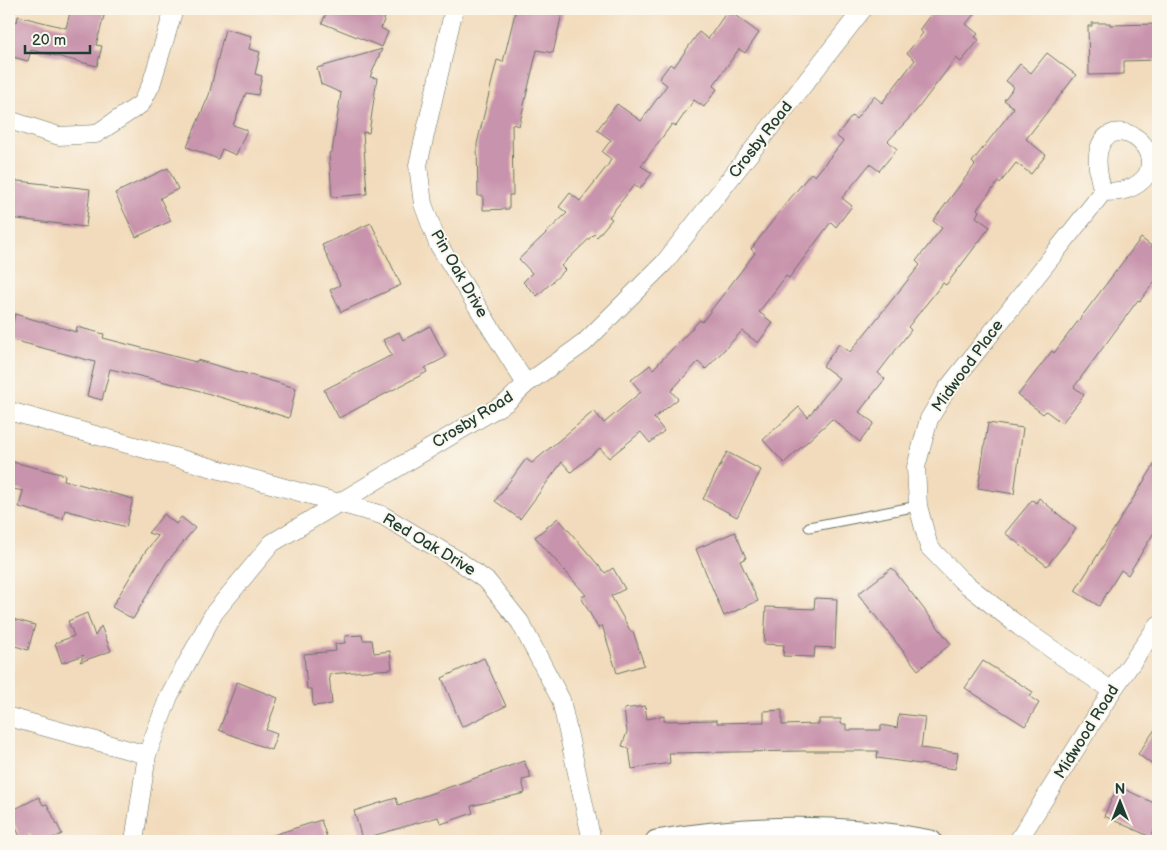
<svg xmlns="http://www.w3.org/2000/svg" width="1167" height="850" font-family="'Balsamiq Sans',sans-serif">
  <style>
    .building { fill: #c893ac }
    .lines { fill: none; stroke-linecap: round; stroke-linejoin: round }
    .service-casing { stroke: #697464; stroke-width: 11 }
    .minor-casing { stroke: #697464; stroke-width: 19 }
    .tertiary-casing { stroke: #697464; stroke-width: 23 }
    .service { stroke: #fff; stroke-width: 9 }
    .minor { stroke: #fff; stroke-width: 18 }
    .tertiary { stroke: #fff; stroke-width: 21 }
    .labels { text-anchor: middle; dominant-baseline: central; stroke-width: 4; stroke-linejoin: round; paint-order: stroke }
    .street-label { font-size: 16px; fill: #1f3d34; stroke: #fbf7ec }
  </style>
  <rect width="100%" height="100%" fill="#fbf7ec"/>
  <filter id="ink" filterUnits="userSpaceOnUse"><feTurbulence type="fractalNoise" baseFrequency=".02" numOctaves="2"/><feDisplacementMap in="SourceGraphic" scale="10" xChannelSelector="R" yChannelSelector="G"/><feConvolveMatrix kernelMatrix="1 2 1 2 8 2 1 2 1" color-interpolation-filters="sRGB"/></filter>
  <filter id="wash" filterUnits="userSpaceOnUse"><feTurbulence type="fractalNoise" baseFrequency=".0096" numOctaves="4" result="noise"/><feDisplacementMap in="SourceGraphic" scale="20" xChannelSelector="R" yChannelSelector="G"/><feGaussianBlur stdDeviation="1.12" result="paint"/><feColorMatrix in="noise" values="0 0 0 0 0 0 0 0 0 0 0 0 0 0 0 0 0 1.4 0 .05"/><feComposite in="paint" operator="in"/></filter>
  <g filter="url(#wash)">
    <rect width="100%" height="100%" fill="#f2dbbc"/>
    <g id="blocks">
      <path class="building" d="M71 9H106L96 45 102 46 97 66 31 50 28 61 9 56V20L17 22 18 16 66 28Z
        M328 9H388L381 28 388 32 382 47 322 23Z
        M516 9H563L553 53 537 50 519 126 512 124 513 195H509V209L483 210V196H478L477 144 497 60 503 62Z
        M935 9H978L966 24 978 34 975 37 979 40 961 62 956 58 916 111 888 141 897 149 879 171 870 164 842 198 852 206 836 227 831 222 789 278 786 276 759 312 773 323 758 343 742 331 706 369 698 362 671 391 678 399 654 418 664 431 650 443 641 432 609 458 600 448 571 472 562 462 520 519 495 501 526 459 532 463 594 411 604 423 641 392 631 380 650 365 653 369 700 320 702 322 755 253 751 249 784 206 811 173 815 176 843 141 836 136 852 116 856 119 874 96 882 103 915 60 907 53 923 33 919 30Z
        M728 10 759 33 745 53 739 49 713 86 717 89 704 107 694 100 676 126 672 124 641 166 652 173 640 189 634 185 609 217 612 219 597 237 594 234 561 266 565 270 537 296 523 282 532 273 519 259 567 213 559 207 570 193 580 201 608 165 611 159 602 152 611 140 597 130 617 104 641 121 667 85 659 79 670 64 674 67 699 32 708 39Z
        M1092 23H1110V25L1158 24V60L1124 61V74L1089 75 1088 26H1092Z
        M225 29 252 36 249 49 260 52 255 74 262 76 258 95 246 93 233 125 247 130 236 155 222 149 218 159 187 147 209 95Z
        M382 49 370 77 377 78 369 133 363 132 367 194 332 197 329 153 332 152 341 93 321 84 317 68Z
        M1047 53 1076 75 1026 139 1046 155 1031 174 1016 163 1000 183 998 182 977 209 979 211 976 217 990 227 946 285 943 283 908 327 911 330 878 373 885 379 859 412 874 423 860 442 832 419 784 463 763 440 799 407 808 417 839 378 823 366 839 344 850 352 920 265 916 261 942 228 933 221 975 165 972 162 1014 108 1004 100 1014 87 1006 81 1020 64 1031 73Z
        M168 168 178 189 160 198 171 221 136 237 115 193Z
        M9 180 90 189 86 227 9 218Z
        M371 223 401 285 341 312 330 290 340 285 322 245Z
        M1141 238 1158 251V277L1140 301 1138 300 1074 387 1084 395 1062 423 1046 411 1043 414 1018 395 1052 351 1054 353Z
        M15 314 76 332 77 327 104 334 103 338 196 362 197 360 296 388 289 418 190 388 110 369 102 400 87 396 95 362 9 339Z
        M430 326 446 357 425 368 427 372 339 418 324 390 392 355 383 340 399 332 403 340Z
        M988 423 1023 428 1014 494 978 488Z
        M727 452 761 470 737 517 703 499Z
        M1158 459V526L1128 575 1121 570 1099 606 1075 591Z
        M9 461 65 475 64 480 133 499 126 527 65 510 63 519 19 507 23 491 9 488Z
        M1039 498 1076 529 1047 566 1005 533 1032 500 1036 503Z
        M164 514 176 524 181 517 195 528 166 563 133 619 112 607 145 552 158 536 148 533Z
        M558 518 605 573 613 568 625 589 611 596 631 632 633 631 644 665 617 673 602 625 598 628 581 597 586 595 535 537Z
        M735 532 746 558 740 561 758 601 724 616 696 549Z
        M892 568 951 644 918 670 858 594Z
        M815 598 837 599 835 648 815 647 814 657 783 656 784 645 764 644 766 607 814 609Z
        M87 613 95 636 101 626 111 651 80 662 84 655 62 663 55 643 74 636 68 621Z
        M9 618 35 625 28 650 9 644Z
        M362 635 363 640H372L374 653 390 651 392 669 329 674 332 704 313 706 312 689H307L304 654 336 651 335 644 345 643V636Z
        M484 658 506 706 462 727 442 678Z
        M983 661 1033 692 1030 697 1039 703 1025 726 965 688Z
        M237 682 278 698 266 730 277 734 271 750 219 730Z
        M645 706 647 719 664 716V721L717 720V723L764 722V711L782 710V725L819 724V719H841V724H846V730H881V725L897 728 899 714 925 717 921 748 958 753 955 769 877 758 878 751H803L669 753 670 763 632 769 629 748 622 746 627 732 624 709Z
        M1158 725V769L1138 754Z
        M524 761 531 778 522 780 525 793 471 806 473 813 441 824 438 817 362 839 354 811 396 798 398 805Z
        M1118 786 1158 805V822L1151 837 1104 816Z
        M39 797 43 805 47 804 62 834 47 841H33L30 834 21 839 9 812Z
        M321 820 328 841H268L267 837Z"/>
    </g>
  </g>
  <g filter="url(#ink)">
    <use href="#blocks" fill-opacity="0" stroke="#697464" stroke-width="1"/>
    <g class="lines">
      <defs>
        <path id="service" d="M809 527 918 506"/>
        <path id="minor" d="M454 9 418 165 423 204 438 244 526 384
          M9 120 59 136 96 134 141 104 151 85 174 9
          M1103 192C1120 192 1136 190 1147 175 1167 132 1075 99 1103 192L947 389 929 419 916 467 918 506 929 547 961 580 1020 627 1112 691
          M9 411 382 515 459 561 488 582 520 622 561 700 592 841
          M9 717 147 755
          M134 841 147 755 169 696 214 613 272 543 507 402 526 384 584 343 664 263 863 9
          M1018 841 1112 691 1158 625"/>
        <path id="tertiary" d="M656 841C748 825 839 823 931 841"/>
      </defs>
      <use href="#service" class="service-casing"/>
      <use href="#minor" class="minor-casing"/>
      <use href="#tertiary" class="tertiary-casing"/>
      <use href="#service" class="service"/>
      <use href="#minor" class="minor"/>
      <use href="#tertiary" class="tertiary"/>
    </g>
  </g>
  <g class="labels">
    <g class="street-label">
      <text transform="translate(761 140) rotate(-52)">Crosby Road</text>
      <text transform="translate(459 274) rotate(60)">Pin Oak Drive</text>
      <text transform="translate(968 366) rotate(-54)">Midwood Place</text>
      <text transform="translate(473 420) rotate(-32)">Crosby Road</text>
      <text transform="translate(429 545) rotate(31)">Red Oak Drive</text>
      <text transform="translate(1087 732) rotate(-58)">Midwood Road</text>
    </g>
  </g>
  <rect width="1167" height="850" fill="none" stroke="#fbf7ec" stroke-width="30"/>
  <g transform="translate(1120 802)" stroke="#fbf7ec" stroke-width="4" paint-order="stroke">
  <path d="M0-4L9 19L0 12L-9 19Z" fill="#1f3d34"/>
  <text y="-8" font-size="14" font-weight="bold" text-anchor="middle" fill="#1f3d34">N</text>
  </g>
  <path d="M25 45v8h65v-8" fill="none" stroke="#1f3d34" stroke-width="2.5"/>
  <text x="32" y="45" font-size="15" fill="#1f3d34" stroke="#fbf7ec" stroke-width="4" paint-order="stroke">20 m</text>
</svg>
